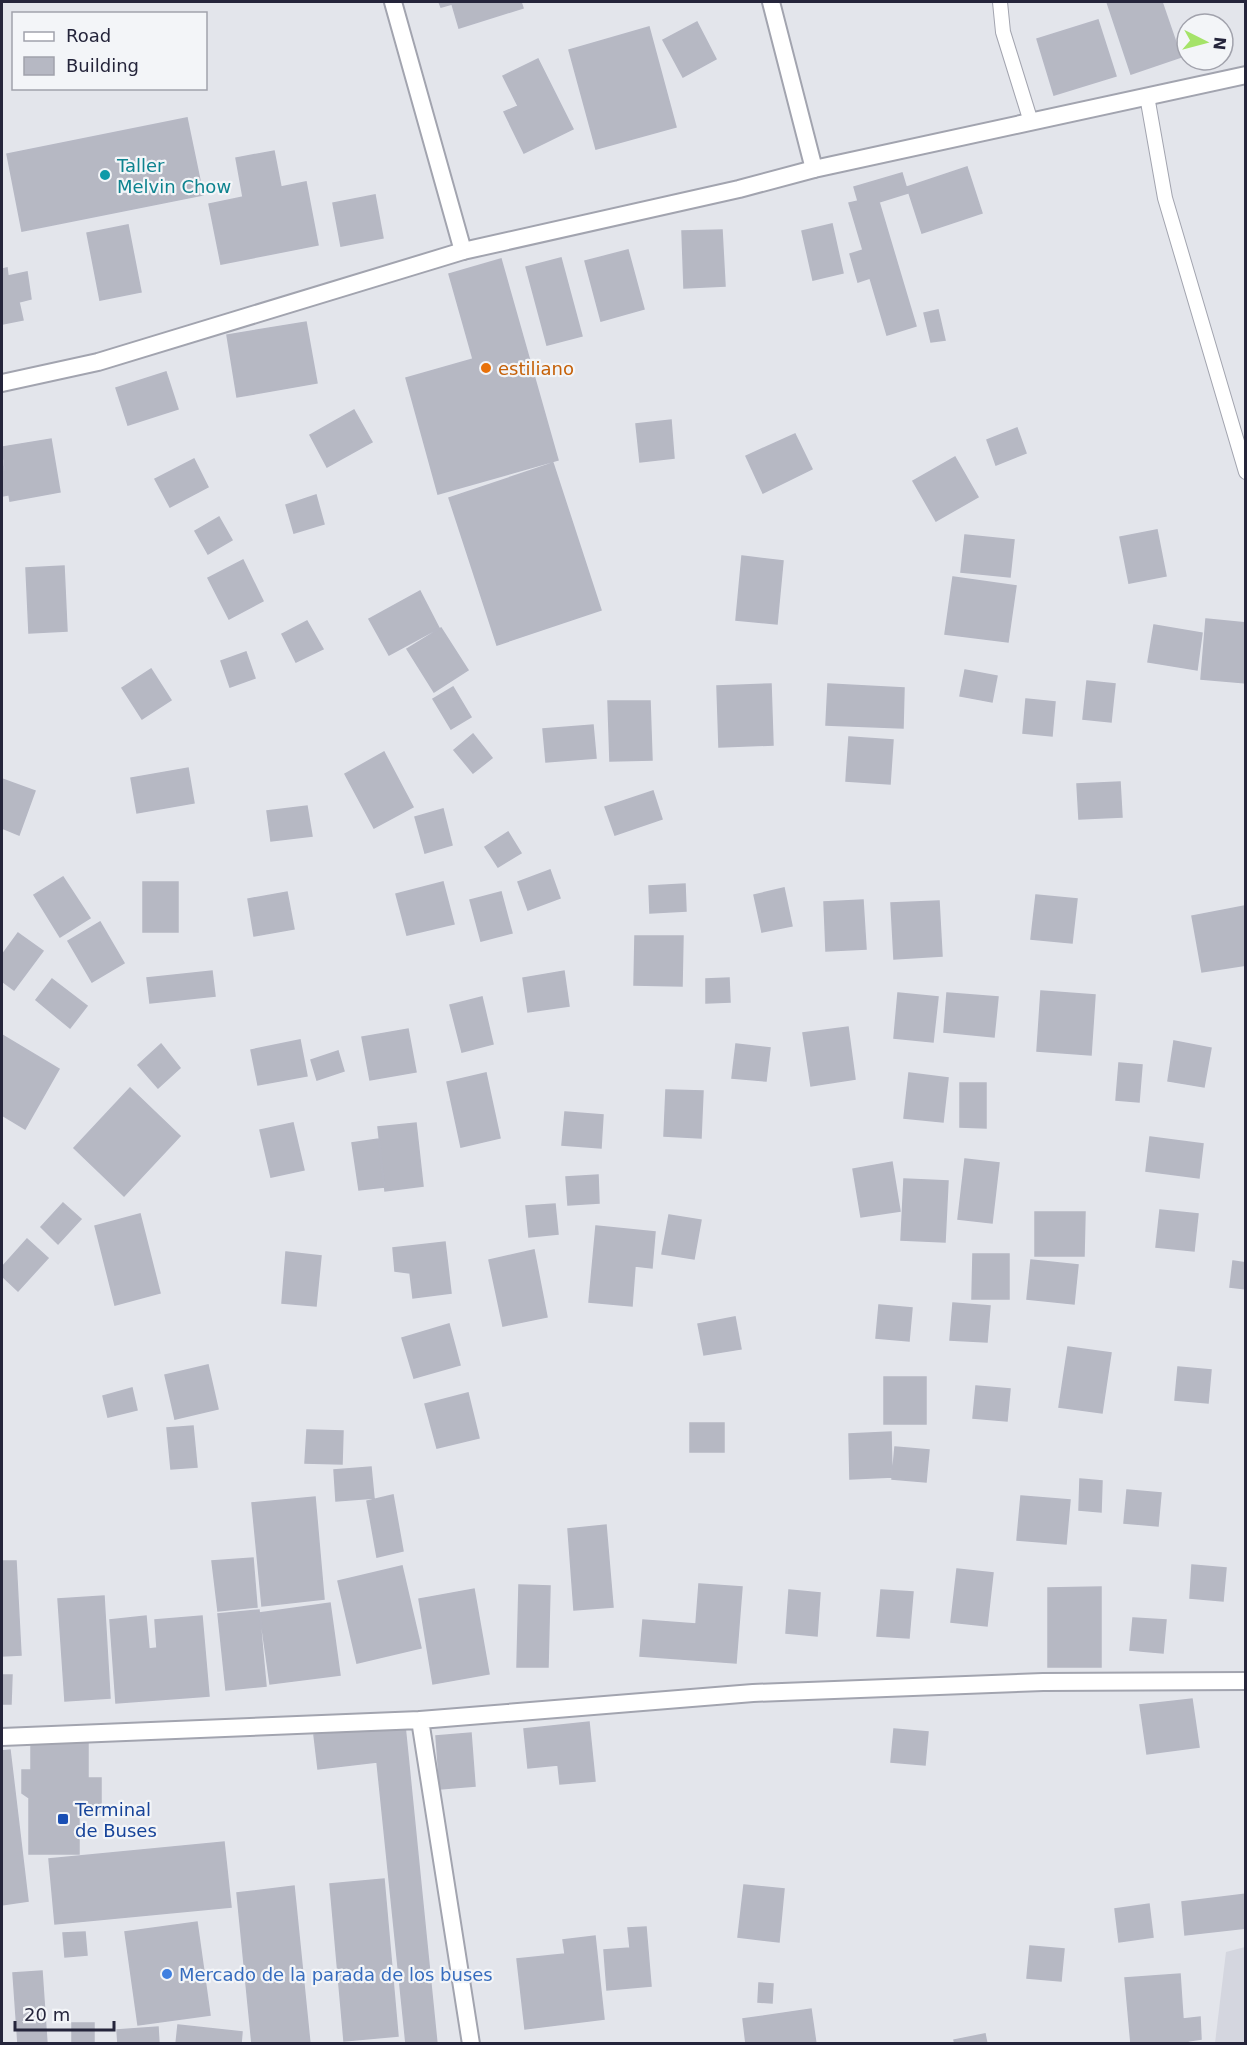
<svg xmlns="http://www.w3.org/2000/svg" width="1247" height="2045" font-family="'DejaVu Sans',sans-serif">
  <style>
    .built { fill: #d4d6df }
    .building { fill: #b6b8c3; stroke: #b6b8c4; stroke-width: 1.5 }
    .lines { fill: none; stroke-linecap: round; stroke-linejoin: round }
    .service-casing { stroke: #a2a4af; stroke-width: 16 }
    .minor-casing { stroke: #a2a4af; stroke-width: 20 }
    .tertiary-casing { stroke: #a2a4af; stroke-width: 20 }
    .service { stroke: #fff; stroke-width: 14 }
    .minor { stroke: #fff; stroke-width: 16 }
    .tertiary { stroke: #fff; stroke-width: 16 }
    .culture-dot { fill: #0f9aa8; stroke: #f3f5f8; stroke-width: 2 }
    .food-dot { fill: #e8710a; stroke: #f3f5f8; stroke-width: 2 }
    .transit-dot { fill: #1a4fb4; stroke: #f3f5f8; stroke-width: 2 }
    .shop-dot { fill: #3f7fe0; stroke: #f3f5f8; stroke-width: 2 }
    .labels { text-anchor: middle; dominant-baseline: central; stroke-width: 4.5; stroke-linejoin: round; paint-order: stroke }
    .culture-label { font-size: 18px; fill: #0d838f; stroke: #f3f5f8; text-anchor: start }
    .food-label { font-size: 18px; fill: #c56008; stroke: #f3f5f8; text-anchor: start }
    .transit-label { font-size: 18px; fill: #164399; stroke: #f3f5f8; text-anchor: start }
    .shop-label { font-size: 18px; fill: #366cbe; stroke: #f3f5f8; text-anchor: start }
  </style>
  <rect width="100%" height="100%" fill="#e3e5eb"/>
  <path class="built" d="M1245 1947V2043H1215L1226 1952Z"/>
  <path class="building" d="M439 2H521L523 8 459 28 452 4 441 7Z
    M1107 2H1162L1181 57 1131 74Z
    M1098 20 1116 76 1054 95 1037 39Z
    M697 22 716 59 683 77 663 40Z
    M649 27 676 127 596 149 569 50Z
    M538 59 573 129 524 153 504 112 518 106 503 76Z
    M187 118 203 195 22 231 7 154Z
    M274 151 281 187 306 182 318 245 221 264 209 204 243 197 236 158Z
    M967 167 982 213 922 233 907 187Z
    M902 173 908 193 879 202 916 326 887 335 870 278 858 282 850 254 863 250 849 203 858 201 854 187Z
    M375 195 383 238 341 246 333 203Z
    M832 224 843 273 813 280 802 231Z
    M128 225 141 292 100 300 87 233Z
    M722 230 725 286 684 288 682 231Z
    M628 250 644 309 601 321 585 261Z
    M561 258 582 336 547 345 526 267Z
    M501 259 558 460 438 494 406 378 473 359 449 274Z
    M7 268 8 276 27 272 31 299 19 302 23 320 2 324V269Z
    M938 310 945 340 931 342 924 313Z
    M306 322 317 383 237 397 227 335Z
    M166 372 178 409 128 425 116 388Z
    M354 410 372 442 327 467 310 435Z
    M671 420 674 458 640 462 636 424Z
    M1017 428 1026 453 996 465 987 440Z
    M795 434 812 469 763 493 746 456Z
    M51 439 60 492 10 501 2 447Z
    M955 457 978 497 936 521 913 481Z
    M2 459 8 495 2 496Z
    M194 459 208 487 170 507 155 479Z
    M553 463 601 610 497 645 449 498Z
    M316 495 324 524 294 533 286 505Z
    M219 517 232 540 208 554 195 531Z
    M1157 530 1166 576 1129 583 1120 537Z
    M965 535 1014 540 1010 577 961 572Z
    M742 556 783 561 777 624 736 620Z
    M243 560 263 601 229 619 208 578Z
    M64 566 67 631 29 633 26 568Z
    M953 577 1016 586 1008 642 945 634Z
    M420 591 439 628 389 655 369 619Z
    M1206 619 1246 623V683L1201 679Z
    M307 621 323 649 296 662 282 634Z
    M1154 625 1202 633 1197 670 1148 662Z
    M441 628 468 670 434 692 407 649Z
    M246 652 255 678 230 687 221 661Z
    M151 669 171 700 142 719 122 688Z
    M965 670 997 676 992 702 960 696Z
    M1087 681 1115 684 1111 722 1083 719Z
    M771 684 773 745 719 747 717 686Z
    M828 684 904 688 903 728 826 725Z
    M453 687 471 717 451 729 433 699Z
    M1026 699 1055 702 1052 736 1023 733Z
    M608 701H650L652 760 610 761Z
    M593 725 596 758 546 762 543 729Z
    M473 734 492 758 473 773 454 750Z
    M849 737 893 740 890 784 846 781Z
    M384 752 413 807 374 828 345 774Z
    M188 768 194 803 137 813 131 778Z
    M2 779 35 791 19 835 2 828Z
    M1120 782 1122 817 1079 819 1077 784Z
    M653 791 662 819 615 835 605 807Z
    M307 806 312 836 271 841 267 811Z
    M443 809 452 845 425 853 415 817Z
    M508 832 521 853 498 867 485 847Z
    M550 870 560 898 528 910 518 882Z
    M63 877 90 918 60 937 34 895Z
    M143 882H178V932H143Z
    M443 882 454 924 407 935 396 894Z
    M685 884 686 911 650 913 649 886Z
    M784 888 792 926 762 932 754 895Z
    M287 892 294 929 254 936 248 899Z
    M501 892 512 933 481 941 470 900Z
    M1036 895 1077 899 1072 943 1031 939Z
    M863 900 866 949 826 951 824 902Z
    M939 901 942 956 894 959 891 903Z
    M1245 906 1246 965 1202 972 1192 916Z
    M100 922 124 963 92 982 68 941Z
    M18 933 43 951 14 990 2 981V955Z
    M635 936H683L682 986 634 985Z
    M212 971 215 996 150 1003 147 978Z
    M564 971 569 1006 528 1012 523 978Z
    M729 978 730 1002 706 1003V979Z
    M52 979 87 1006 70 1028 36 1000Z
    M1041 991 1095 995 1091 1055 1037 1051Z
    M898 993 938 997 933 1042 894 1038Z
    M947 993 998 997 994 1037 944 1032Z
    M482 997 493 1044 462 1052 450 1005Z
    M848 1027 855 1079 811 1086 803 1033Z
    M408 1029 416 1072 370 1080 362 1037Z
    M2 1035 59 1069 25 1129 2 1115Z
    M300 1040 307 1076 258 1085 251 1050Z
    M1174 1041 1211 1048 1204 1087 1168 1081Z
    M161 1044 180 1068 158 1088 138 1065Z
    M736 1044 770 1048 766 1081 732 1078Z
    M338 1051 344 1071 317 1080 311 1060Z
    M1119 1063 1142 1065 1139 1102 1116 1100Z
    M486 1073 500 1138 461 1147 447 1082Z
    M909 1073 948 1078 943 1122 904 1118Z
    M960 1083H986V1128L960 1127Z
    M130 1088 180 1136 124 1196 74 1148Z
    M666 1090 703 1091 701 1138 664 1136Z
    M565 1112 603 1115 601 1148 562 1145Z
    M293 1123 304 1170 271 1177 260 1130Z
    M416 1123 423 1186 385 1191 378 1127Z
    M1150 1137 1203 1144 1199 1178 1146 1171Z
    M378 1139 384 1187 359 1190 352 1143Z
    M965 1159 999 1163 992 1223 958 1219Z
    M892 1162 900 1211 861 1217 853 1169Z
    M598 1175 599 1203 568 1205 566 1177Z
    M904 1179 948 1181 945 1242 901 1240Z
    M63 1203 81 1219 58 1244 41 1227Z
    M555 1204 558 1234 529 1237 526 1206Z
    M1160 1210 1198 1214 1194 1251 1156 1247Z
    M1035 1212H1085L1084 1256H1035Z
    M140 1214 160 1293 115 1305 95 1226Z
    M669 1215 701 1220 694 1259 662 1254Z
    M596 1226 655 1232 652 1268 635 1266 632 1306 589 1302Z
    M27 1239 48 1258 18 1291 2 1276V1267Z
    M445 1242 451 1293 413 1298 410 1273 395 1271 393 1248Z
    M534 1250 547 1317 503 1326 489 1260Z
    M286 1252 321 1256 316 1306 282 1303Z
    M973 1254H1009V1299H972Z
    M1031 1260 1078 1265 1074 1304 1027 1299Z
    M1233 1261 1246 1263V1289L1230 1287Z
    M953 1303 990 1306 987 1342 950 1340Z
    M879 1305 912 1308 909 1341 876 1338Z
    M735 1317 741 1349 704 1355 698 1324Z
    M449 1324 460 1365 414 1378 402 1338Z
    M1068 1347 1111 1353 1102 1413 1059 1407Z
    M208 1365 218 1409 175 1419 165 1375Z
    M1178 1367 1211 1370 1208 1403 1175 1400Z
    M884 1377H926V1424H884Z
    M976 1386 1010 1389 1007 1421 973 1418Z
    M132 1388 137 1410 108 1417 103 1396Z
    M468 1393 479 1438 437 1448 425 1404Z
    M690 1423H724V1452H690Z
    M193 1426 197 1467 171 1469 167 1428Z
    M307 1430 343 1431 342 1464 305 1463Z
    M891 1432 892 1477 850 1479 849 1434Z
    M895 1447 929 1450 926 1482 892 1479Z
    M371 1467 374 1498 336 1501 334 1470Z
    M1080 1479 1102 1481 1101 1512 1079 1510Z
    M1127 1490 1161 1493 1158 1526 1124 1523Z
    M393 1495 403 1551 377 1557 367 1501Z
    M1021 1496 1070 1500 1066 1544 1017 1540Z
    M315 1497 324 1599 262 1606 252 1503Z
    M606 1525 613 1607 574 1610 568 1529Z
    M253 1558 257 1607 218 1611 212 1561Z
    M2 1561H16L21 1655 2 1656Z
    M1192 1565 1226 1568 1223 1601 1190 1598Z
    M402 1566 421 1648 357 1663 338 1581Z
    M957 1569 993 1573 987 1626 951 1622Z
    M699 1584 742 1587 736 1663 640 1656 643 1620 696 1624Z
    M519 1585 550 1586 548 1667H517Z
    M1101 1587V1667H1048V1588Z
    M474 1589 489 1674 433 1684 419 1599Z
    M789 1590 820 1593 817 1636 786 1633Z
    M881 1590 913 1592 909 1638 877 1636Z
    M104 1596 110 1698 65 1701 58 1599Z
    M330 1603 340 1675 270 1684 260 1613Z
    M259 1610 266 1686 226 1690 218 1614Z
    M146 1616 149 1649 157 1648 155 1620 202 1616 209 1696 116 1703 110 1620Z
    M1133 1618 1166 1620 1163 1653 1130 1650Z
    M2 1675H12L11 1704H2Z
    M1192 1699 1199 1747 1147 1754 1140 1705Z
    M589 1722 595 1781 560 1784 558 1765 528 1768 524 1729Z
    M405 1726 437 2044H406L377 1762 318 1769 314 1735Z
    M894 1729 928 1732 925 1765 891 1762Z
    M471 1733 475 1786 440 1789 436 1736Z
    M88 1742V1778H101V1813L79 1812V1854H29V1798L22 1793V1770H31V1743Z
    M10 1750 28 1901 2 1905V1751Z
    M224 1842 231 1907 55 1924 49 1859Z
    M384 1879 398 2036 344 2041 330 1884Z
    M744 1885 784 1889 779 1942 738 1937Z
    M294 1886 310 2044H252L237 1893Z
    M1246 1894V1928L1185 1935 1182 1902Z
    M1149 1904 1153 1937 1119 1942 1115 1909Z
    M197 1922 210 2015 138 2025 125 1932Z
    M646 1927 651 1986 607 1990 604 1950 630 1948 628 1928Z
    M85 1932 87 1955 65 1957 63 1933Z
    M595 1936 604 2019 525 2029 517 1959 565 1954 563 1940Z
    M1030 1946 1064 1949 1061 1981 1027 1978Z
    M42 1971 47 2044H18L13 1973Z
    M1180 1974 1183 2019 1200 2017 1201 2039 1188 2041V2044H1131L1125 1978Z
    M759 1983 773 1984 772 2003 758 2002Z
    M811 2009 816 2044H746L743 2019Z
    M72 2023H94V2044H72Z
    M178 2025 242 2032 241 2044H176Z
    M158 2027 159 2044H118L117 2030Z
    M985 2034 987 2044H955L954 2040Z"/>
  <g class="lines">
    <defs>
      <path id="service" d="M1000 2 1003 32 1031 122
        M1147 96 1165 198 1246 472"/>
      <path id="minor" d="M393 2 463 251
        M771 2 814 169
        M420 1720 471 2044
        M2 1737 420 1720 753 1693 1043 1682 1246 1681"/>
      <path id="tertiary" d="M2 383 98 362 463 251 739 189 814 169 1246 75"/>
    </defs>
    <use href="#service" class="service-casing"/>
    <use href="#minor" class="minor-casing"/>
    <use href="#tertiary" class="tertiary-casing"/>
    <use href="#service" class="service"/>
    <use href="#minor" class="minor"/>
    <use href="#tertiary" class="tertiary"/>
  </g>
  <circle class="culture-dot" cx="105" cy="175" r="6"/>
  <circle class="food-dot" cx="486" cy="368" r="6"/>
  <rect class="transit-dot" x="57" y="1813" width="12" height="12" rx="3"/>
  <circle class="shop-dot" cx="167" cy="1974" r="6"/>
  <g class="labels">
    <g class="culture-label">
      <text x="117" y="165">Taller<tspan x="117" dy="21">Melvin Chow</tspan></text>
    </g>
    <g class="food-label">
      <text x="498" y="368">estiliano</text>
    </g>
    <g class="transit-label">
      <text x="75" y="1809">Terminal<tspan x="75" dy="21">de Buses</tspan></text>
    </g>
    <g class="shop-label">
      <text x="179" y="1974">Mercado de la parada de los buses</text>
    </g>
  </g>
  <rect width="1247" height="2045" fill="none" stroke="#25253b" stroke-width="6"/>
  <rect x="12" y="12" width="195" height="78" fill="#f3f5f8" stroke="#a1a2ac" stroke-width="1.5"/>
  <rect x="24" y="32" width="30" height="9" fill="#ffffff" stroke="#a1a2ac" stroke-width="1.5"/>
  <text x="66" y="42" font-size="18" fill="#25253b">Road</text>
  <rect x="24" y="57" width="30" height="18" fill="#b6b8c3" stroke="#a1a2ac" stroke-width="1.5"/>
  <text x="66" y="72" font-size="18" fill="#25253b">Building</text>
  <g transform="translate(1205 42) rotate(96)"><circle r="28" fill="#f3f5f8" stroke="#a1a2ac" stroke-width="1.5"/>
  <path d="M0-4.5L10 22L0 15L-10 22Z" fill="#a5e369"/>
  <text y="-9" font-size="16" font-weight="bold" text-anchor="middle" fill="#25253b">N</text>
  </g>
  <path d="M15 2021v9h99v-9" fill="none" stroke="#25253b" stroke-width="3"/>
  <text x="24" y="2021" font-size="18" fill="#25253b" stroke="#f3f5f8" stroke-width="4.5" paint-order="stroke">20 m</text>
</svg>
